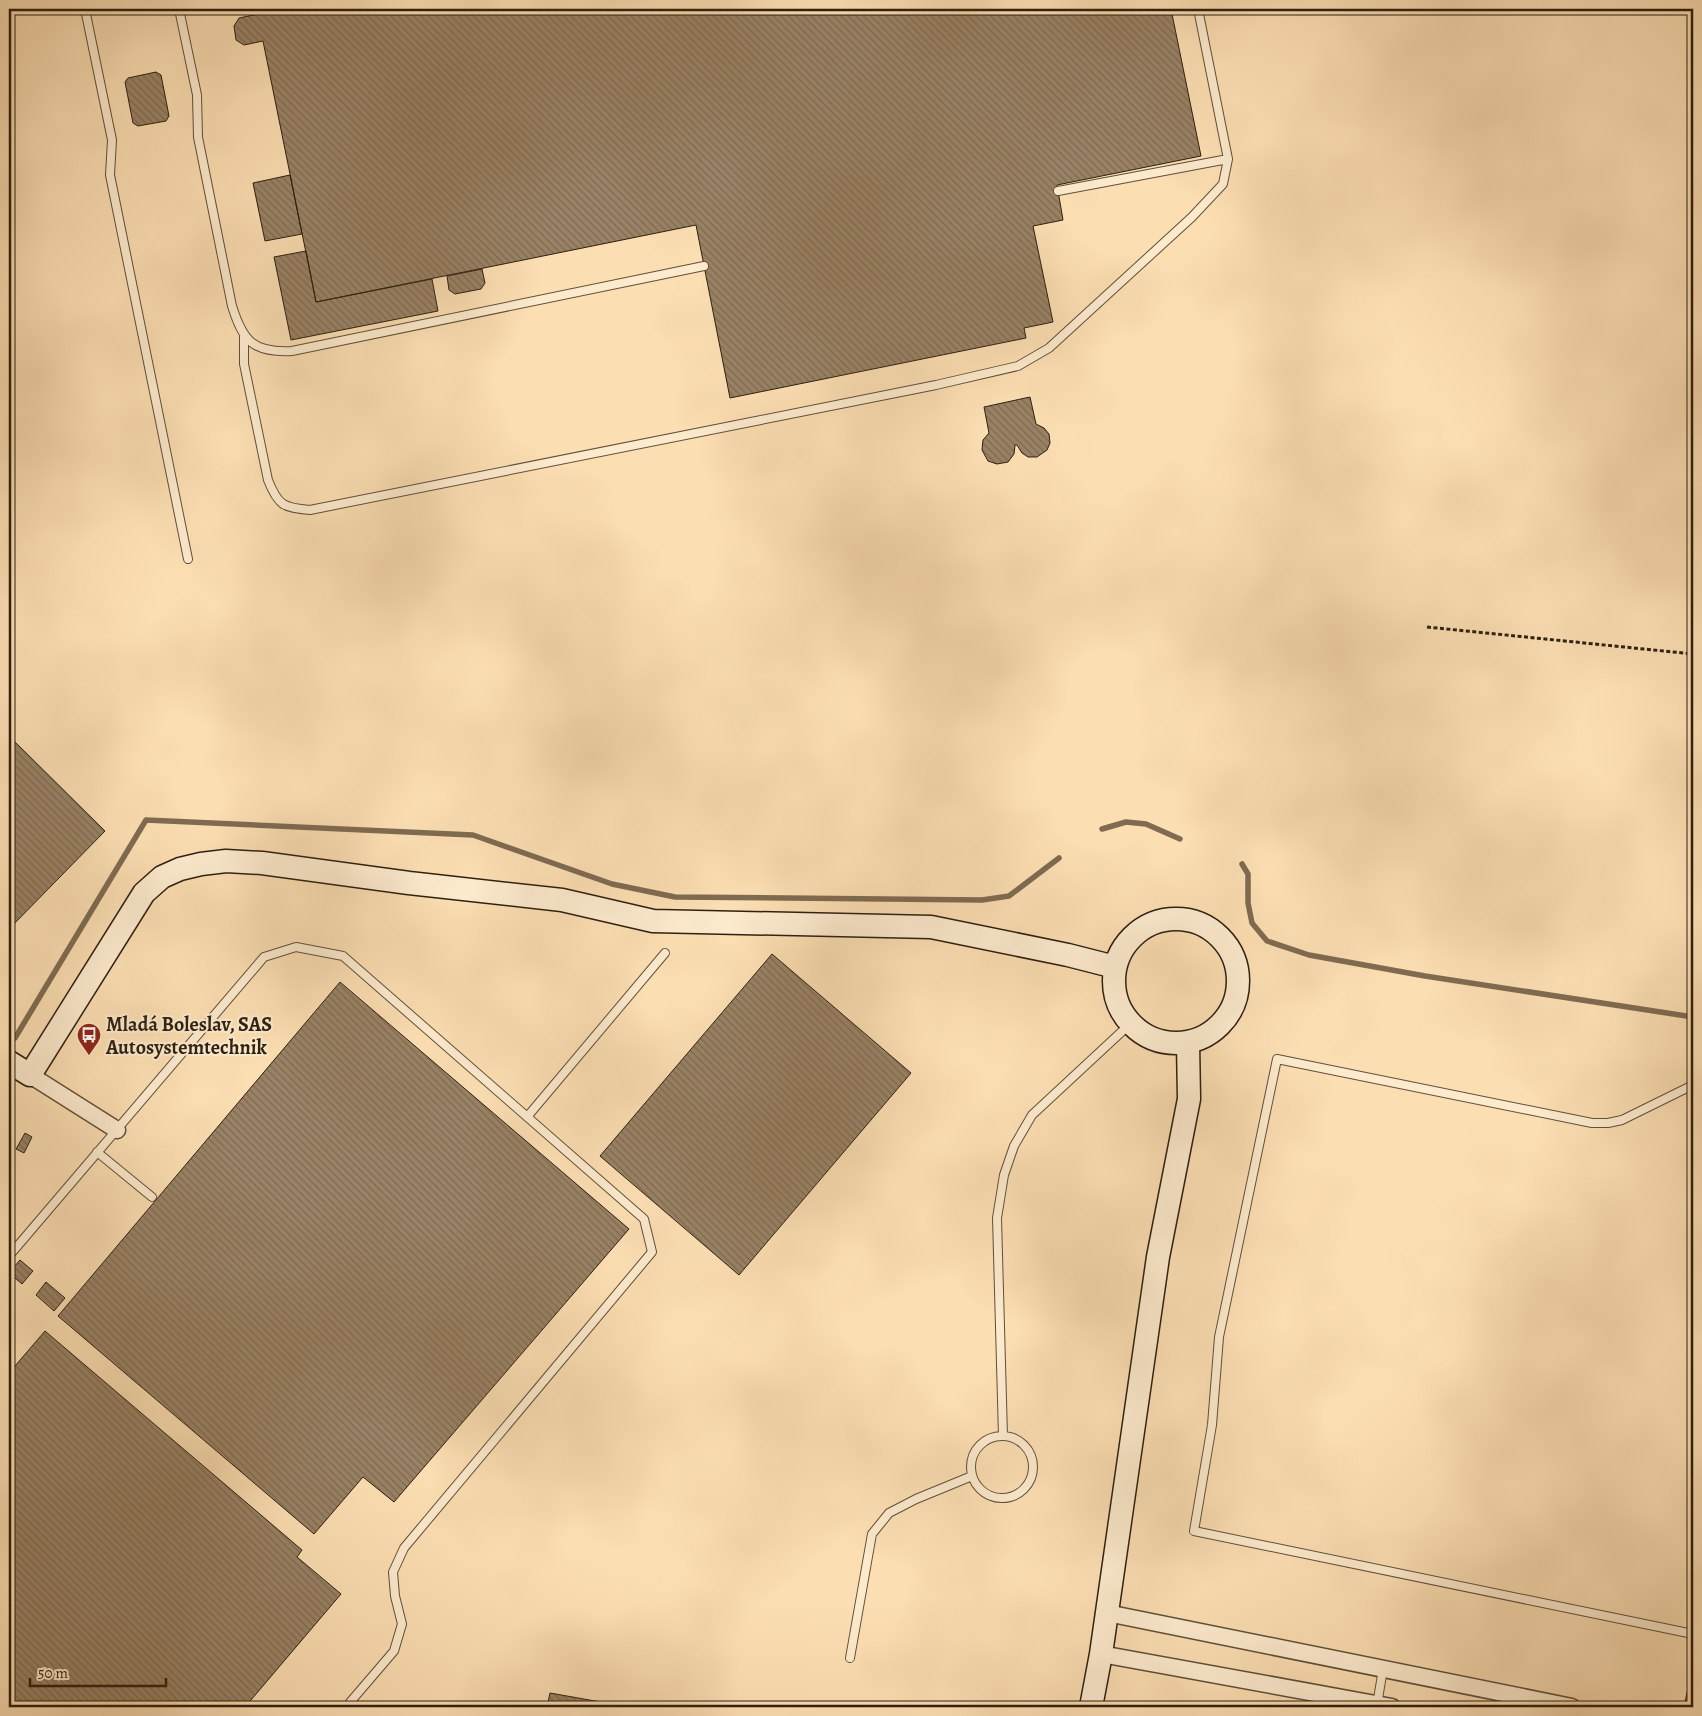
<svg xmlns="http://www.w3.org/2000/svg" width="1702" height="1716" font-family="Alegreya,serif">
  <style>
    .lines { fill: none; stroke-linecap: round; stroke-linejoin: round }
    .stream { stroke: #7f6b51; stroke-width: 5.5 }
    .building { fill: url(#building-back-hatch); stroke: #2e1f11 }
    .lane-casing { stroke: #614f39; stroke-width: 10 }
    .street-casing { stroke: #614f39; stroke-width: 19 }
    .secondary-casing { stroke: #2e1f11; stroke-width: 25 }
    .path { stroke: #2e1f11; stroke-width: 3; stroke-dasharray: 4 2.5; stroke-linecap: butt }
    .lane { stroke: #fceacd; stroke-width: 8 }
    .street { stroke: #fceacd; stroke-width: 16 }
    .secondary { stroke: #fceacd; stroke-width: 22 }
    .labels { text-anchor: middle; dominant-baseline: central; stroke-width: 4; stroke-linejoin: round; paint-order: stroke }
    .poi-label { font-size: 20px; font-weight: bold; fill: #2e1f11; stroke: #fceacd; text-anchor: start }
  </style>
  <defs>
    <pattern id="building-back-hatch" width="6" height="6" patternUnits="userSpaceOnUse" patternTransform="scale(1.25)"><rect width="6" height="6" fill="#998265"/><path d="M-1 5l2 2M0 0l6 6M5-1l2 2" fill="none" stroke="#7d6a52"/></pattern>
  </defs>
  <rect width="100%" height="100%" fill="#fbdeb2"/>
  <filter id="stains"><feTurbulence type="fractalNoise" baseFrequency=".004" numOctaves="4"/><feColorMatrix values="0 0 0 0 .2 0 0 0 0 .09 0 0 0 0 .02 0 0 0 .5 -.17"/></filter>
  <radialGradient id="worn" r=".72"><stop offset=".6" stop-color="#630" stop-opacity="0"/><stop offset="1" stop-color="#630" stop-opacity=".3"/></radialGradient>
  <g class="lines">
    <path class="stream" d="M1102 829 1126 822 1146 824 1180 839
      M1242 864 1248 874V903L1252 923 1267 941 1309 955 1425 976 1693 1017
      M15 1038 146 820 473 835 612 884 675 897 982 900 1009 896 1059 858"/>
  </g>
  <path class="building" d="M257 9H1171L1201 156 1057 185 1063 220 1033 226 1053 322 1024 328 1026 338 730 398 696 225 316 302 263 41 244 45 236 40 234 26 239 18 258 14Z
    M156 72 161 75 169 116 166 121 138 126 133 123 125 82 128 78Z
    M290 175 302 234 265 241 253 183Z
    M306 251 316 302 432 279 438 311 291 340 274 257Z
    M482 269 485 283 481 289 455 294 449 290 447 276Z
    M1030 397 1036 424 1044 428 1049 434 1050 443 1047 450 1037 457H1028L1022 453 1017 445H1015L1014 454 1008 462 997 464 988 461 982 450 983 440 989 433 984 407Z
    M9 736 105 831 9 929Z
    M772 954 911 1073 739 1275 600 1156Z
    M340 982 629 1229 394 1502 363 1477 314 1534 58 1316Z
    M25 1133 32 1137 24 1153 16 1149Z
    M20 1260 33 1271 22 1284 9 1273Z
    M46 1282 65 1298 54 1311 36 1295Z
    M45 1331 302 1550 297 1557 341 1594 245 1707H9V1373Z
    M1688 1688 1693 1689V1707H1684Z
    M550 1693 629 1707H547Z"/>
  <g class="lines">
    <defs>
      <path id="lane" d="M85 9 112 140 110 175 188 559
        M179 9 197 95 198 137 232 306C243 341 253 353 292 351L704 266
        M1058 191 1228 159 1198 9
        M244 337V364L268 480C278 505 283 508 310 510L936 385 1018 366 1049 348 1192 217 1223 184 1228 159
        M1693 1085 1622 1120 1608 1123H1592L1277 1059 1219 1337 1212 1425 1194 1531 1693 1634
        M527 1117 665 953
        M97 1152 152 1197
        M9 1256 264 957 296 947 343 956 644 1219 652 1252 404 1548 393 1572 395 1596 402 1624 394 1651 346 1707
        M971 1467a31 31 0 1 1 62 0a31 31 0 1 1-62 0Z
        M1003 1436 997 1218 1004 1175 1014 1146 1032 1115 1130 1024
        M850 1658 872 1534 889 1513 916 1499 972 1476
        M1377 1705 1383 1669"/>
      <path id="street" d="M30 1075 117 1130
        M1107 1613 1572 1707
        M1101 1654 1392 1707"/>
      <path id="secondary" d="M1114 981a62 62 0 1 1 124 0a62 62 0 1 1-124 0Z
        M9 1062 30 1075 144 893 162 877 180 869 201 864 226 861 262 863 409 883 562 900 653 921 931 927 1068 955 1115 967
        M1091 1707 1101 1654 1158 1257 1189 1099 1188 1043"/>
    </defs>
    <use href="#lane" class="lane-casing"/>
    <use href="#street" class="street-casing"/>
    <use href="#secondary" class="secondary-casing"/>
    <path class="path" d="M1427 627 1693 654"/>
    <use href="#lane" class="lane"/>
    <use href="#street" class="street"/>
    <use href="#secondary" class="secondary"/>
  </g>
  <defs>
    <symbol id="bus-pin" viewBox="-11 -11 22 30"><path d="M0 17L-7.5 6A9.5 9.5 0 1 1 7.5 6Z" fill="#8f2418" stroke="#fceacd"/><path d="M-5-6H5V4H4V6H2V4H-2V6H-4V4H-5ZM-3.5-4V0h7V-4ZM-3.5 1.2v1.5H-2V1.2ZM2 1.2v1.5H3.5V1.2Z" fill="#fff"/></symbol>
  </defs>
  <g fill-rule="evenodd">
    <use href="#bus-pin" x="75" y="1021" width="28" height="38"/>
  </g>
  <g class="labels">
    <g class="poi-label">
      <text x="106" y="1024">Mladá Boleslav, SAS<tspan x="106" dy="23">Autosystemtechnik</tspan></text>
    </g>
  </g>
  <rect width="1702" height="1716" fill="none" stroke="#fbdeb2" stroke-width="30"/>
  <rect x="10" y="10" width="1682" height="1696" fill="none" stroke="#2e1f11" stroke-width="2.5"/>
  <rect x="15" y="15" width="1672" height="1686" fill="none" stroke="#2e1f11"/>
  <path d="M30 1678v8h136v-8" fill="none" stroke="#2e1f11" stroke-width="2.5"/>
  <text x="38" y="1678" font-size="15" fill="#2e1f11" stroke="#fceacd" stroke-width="4" paint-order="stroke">50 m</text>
  <rect width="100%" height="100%" filter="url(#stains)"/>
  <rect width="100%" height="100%" fill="url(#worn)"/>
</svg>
